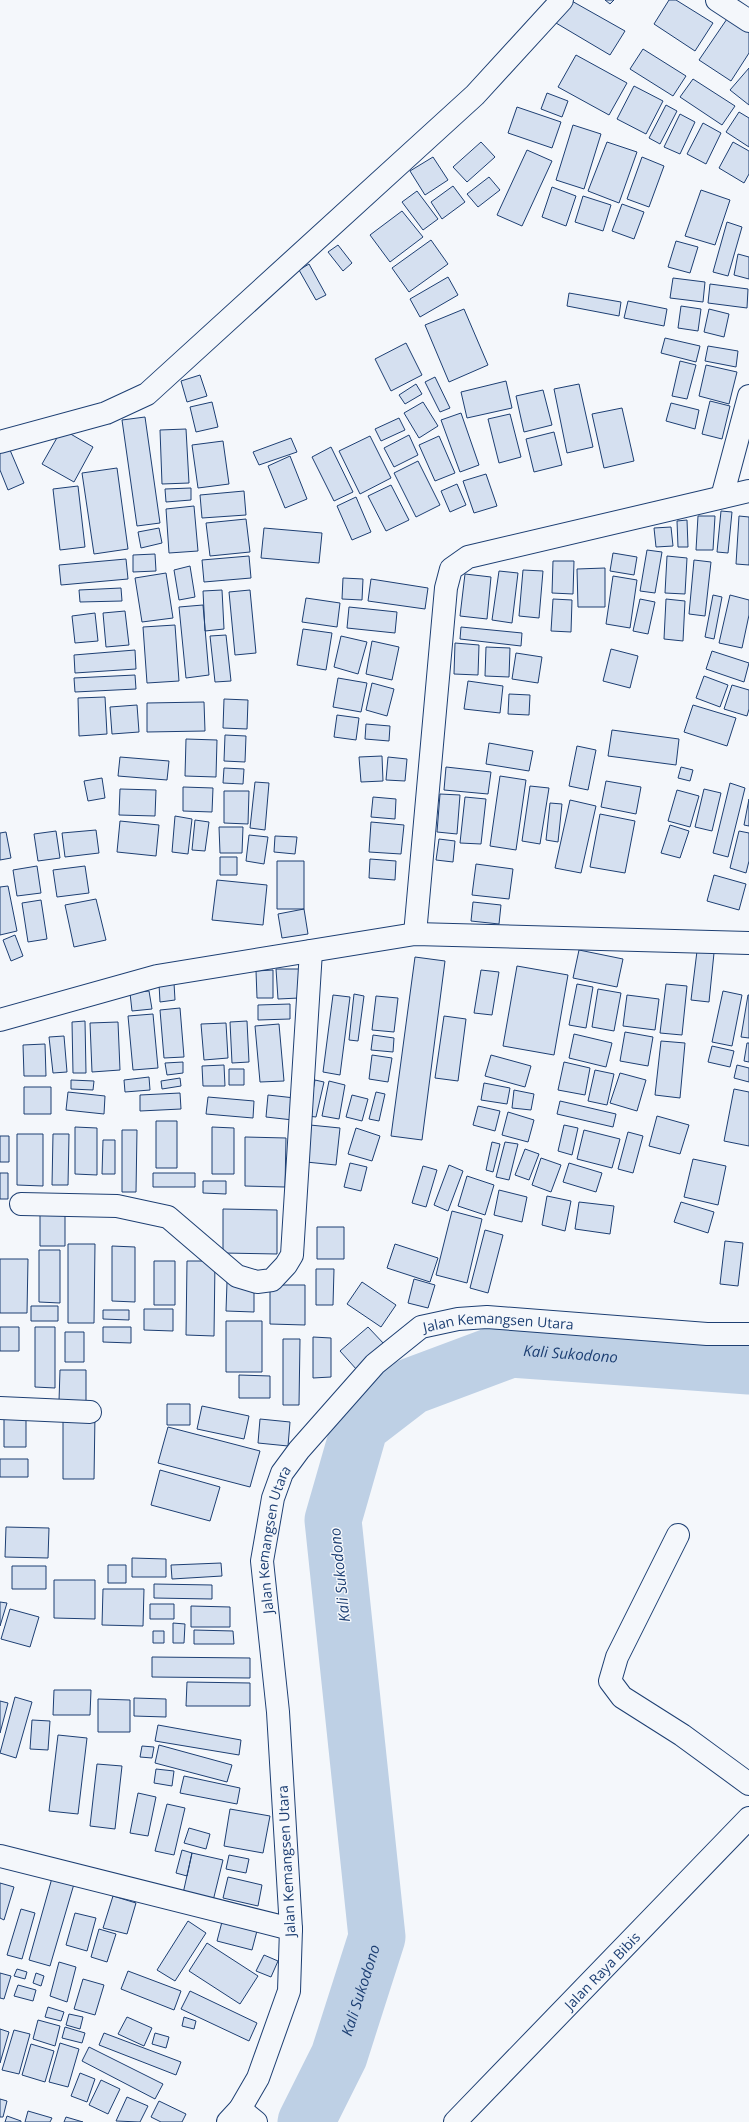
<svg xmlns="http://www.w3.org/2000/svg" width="749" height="2122" font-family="'Open Sans',sans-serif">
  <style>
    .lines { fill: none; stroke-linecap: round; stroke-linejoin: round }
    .river { stroke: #bed0e5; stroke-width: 57 }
    .building { fill: #d5e0f0; stroke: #1d3f73 }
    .street-casing { stroke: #1d3f73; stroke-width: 24 }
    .secondary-casing { stroke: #1d3f73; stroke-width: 24 }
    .street { stroke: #f4f7fb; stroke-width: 22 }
    .secondary { stroke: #f4f7fb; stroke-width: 22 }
    .labels { text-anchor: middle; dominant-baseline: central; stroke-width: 3; stroke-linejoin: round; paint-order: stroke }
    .street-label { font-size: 14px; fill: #1d3f73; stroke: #f4f7fb }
    .water-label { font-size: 15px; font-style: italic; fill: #1d3f73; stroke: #f4f7fb }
  </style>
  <rect width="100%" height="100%" fill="#f4f7fb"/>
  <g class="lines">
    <path class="river" id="s1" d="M306 2122 339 2056 377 1937 333 1520 360 1426 412 1386 511 1349 749 1366"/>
  </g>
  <path class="building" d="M570 0 625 31 610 55 556 23Z
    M605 0H614L610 4Z
    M669 0H676L713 23 695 51 654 24Z
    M729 16 749 30V53L731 81 699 60Z
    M643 49 686 76 673 96 630 69Z
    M576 55 627 83 609 115 558 87Z
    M749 68V105L730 90Z
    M693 79 735 106 722 125 680 97Z
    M634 86 663 101 646 134 617 119Z
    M547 93 568 101 562 117 541 109Z
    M666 105 677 111 660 144 649 138Z
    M517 107 561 122 552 148 508 133Z
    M739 112 749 118V147L726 132Z
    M680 114 695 122 680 154 664 147Z
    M703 123 721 133 706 164 687 154Z
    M573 125 601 134 584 189 556 180Z
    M481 142 495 157 467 182 453 167Z
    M607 142 637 152 619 203 588 191Z
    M733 142 749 151V174L744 183 719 168Z
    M527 150 552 161 522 226 497 215Z
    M433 157 448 180 425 195 410 171Z
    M642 157 664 166 649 207 627 199Z
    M489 177 500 190 478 207 467 194Z
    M453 186 465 202 442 219 431 202Z
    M552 187 576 196 566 226 542 217Z
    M701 190 730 200 715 245 685 236Z
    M417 191 438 219 423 230 402 202Z
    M583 196 611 205 603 231 575 222Z
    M622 204 644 212 634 239 612 231Z
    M402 211 423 237 390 262 370 235Z
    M727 222 742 227 728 276 713 272Z
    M431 240 448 264 409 292 392 268Z
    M676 241 698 247 690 273 668 267Z
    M338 245 352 263 343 271 328 252Z
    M738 254 749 257V279L734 275Z
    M309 264 326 295 316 300 299 270Z
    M448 277 458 295 420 317 410 299Z
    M673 278 705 282 703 302 670 298Z
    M710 284 748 289 747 308 708 303Z
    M569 293 621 302 619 316 567 306Z
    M628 301 667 309 664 326 624 318Z
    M681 306 701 309 698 331 678 328Z
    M464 309 488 365 449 382 425 325Z
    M709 309 729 314 724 337 704 332Z
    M665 338 700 346 696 362 661 353Z
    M406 343 422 375 391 391 375 359Z
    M708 346 738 351 736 367 705 361Z
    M680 361 696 365 687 399 672 396Z
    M706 365 737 372 729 404 699 396Z
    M200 375 207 396 187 402 181 381Z
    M435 377 450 408 440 412 425 382Z
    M506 381 512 408 467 418 461 392Z
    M416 384 422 394 405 404 399 395Z
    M579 384 593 447 567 453 554 389Z
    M543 390 552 425 524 432 516 396Z
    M710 401 730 406 722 439 702 434Z
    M212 402 218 427 196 432 190 407Z
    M423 402 438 426 419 438 404 413Z
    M671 403 699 410 695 429 666 421Z
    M622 408 634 461 604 468 592 414Z
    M461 413 479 465 460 472 441 420Z
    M510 414 521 457 499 463 488 419Z
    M145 417 160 523 137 526 122 420Z
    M399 418 405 430 381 441 375 429Z
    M62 429 93 447 74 482 42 464Z
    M186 429 189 483 162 484 160 430Z
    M554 432 562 465 534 472 526 439Z
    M409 435 418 455 394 467 384 448Z
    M370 436 391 478 360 494 339 451Z
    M439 436 455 473 435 481 419 445Z
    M291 438 297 452 259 465 253 452Z
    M223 441 229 484 198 488 192 445Z
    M7 443 24 483 8 490 0 470V447Z
    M331 447 353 492 334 501 312 457Z
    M290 456 307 499 285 508 268 466Z
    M418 461 440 505 416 517 394 473Z
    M117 468 128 549 94 554 82 473Z
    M486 474 497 506 474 513 463 481Z
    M457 484 466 505 450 512 441 491Z
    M391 485 409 520 386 531 368 496Z
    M78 486 85 547 60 550 53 489Z
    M191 488V500L166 502 165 489Z
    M244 491 246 515 202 518 200 495Z
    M356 497 371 532 352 540 337 506Z
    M194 506 198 551 169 553 166 509Z
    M721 511 732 512 728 553 717 552Z
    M698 516H715L713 550H696Z
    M739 516 749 517V565L736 564Z
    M246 519 250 552 210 556 206 523Z
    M687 520 688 547H678L677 521Z
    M671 527 673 546 656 547 654 528Z
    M159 528 162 543 141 548 138 532Z
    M264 528 322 533 319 563 261 558Z
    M647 550 662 552 655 593 640 591Z
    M613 553 637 557 634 575 610 571Z
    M155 554 156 571 133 572V555Z
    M249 556 251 578 204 582 202 560Z
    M667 556 687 558 685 594 665 593Z
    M126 559 128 579 61 585 59 565Z
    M694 560 711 562 705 616 689 614Z
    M553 561H574L573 594 552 593Z
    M190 566 195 597 179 600 174 570Z
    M605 568V607H578L577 569Z
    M523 570 543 571 539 618 519 616Z
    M499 571 518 573 512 623 492 620Z
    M166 573 173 618 142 622 135 578Z
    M465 574 491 577 487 619 460 616Z
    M613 576 637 580 630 628 606 624Z
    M343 578 363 579 362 600 342 599Z
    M371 579 428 588 425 609 368 601Z
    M121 588 122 601 80 602 79 590Z
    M222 590 224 629 205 631 203 591Z
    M250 590 256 653 235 655 229 592Z
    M713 595 722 597 714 639 705 637Z
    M730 595 749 600V615L742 648 719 643Z
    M306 598 340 603 337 627 302 622Z
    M553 599 572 600 571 632 551 631Z
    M640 599 655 602 648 634 633 631Z
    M666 599 685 601 683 641 664 639Z
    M203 605 209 675 186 678 179 607Z
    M349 607 397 612 395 633 347 628Z
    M125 611 129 645 106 647 103 613Z
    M95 613 98 641 75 643 72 616Z
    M175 625 179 681 147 683 143 627Z
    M461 627 522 633 521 646 460 639Z
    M303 629 332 633 326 670 297 665Z
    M226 635 231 681 215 682 210 636Z
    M341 636 367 642 358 674 334 667Z
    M372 641 399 647 392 680 366 674Z
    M455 643 479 645 478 675 454 674Z
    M486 647 510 648 509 677 485 676Z
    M611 649 638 656 630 688 603 681Z
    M135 650 136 669 75 673 74 655Z
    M712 651 749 663 744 682 706 669Z
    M516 653 542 657 538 683 512 679Z
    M135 675 136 689 75 692 74 678Z
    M704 676 728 685 720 707 696 698Z
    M338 678 367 683 361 712 333 707Z
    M468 681 503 686 500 713 464 709Z
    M372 683 394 689 387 716 366 710Z
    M732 685 749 690V709L747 716 724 709Z
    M509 694 530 695 529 715 508 714Z
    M105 697 107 734 79 736 78 698Z
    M224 699 248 700 247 729 223 728Z
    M204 702 205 731 147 732V703Z
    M137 705 139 732 112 734 110 707Z
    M693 705 736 718 727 746 684 732Z
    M337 715 359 718 356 740 334 737Z
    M366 724 390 726 389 741 365 739Z
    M612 730 679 739 676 765 608 756Z
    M225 735 246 736 245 762 224 761Z
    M186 739 217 740 216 777 185 776Z
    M489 743 533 751 529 771 486 764Z
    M577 746 596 750 588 790 569 786Z
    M382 756 383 781 361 782 359 757Z
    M120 757 169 761 167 780 118 776Z
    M388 757 407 759 405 781 386 780Z
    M446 767 491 772 488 794 444 790Z
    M681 767 693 770 690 781 678 778Z
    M224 768 244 769 243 784 223 783Z
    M500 776 526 780 516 850 490 846Z
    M102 778 105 798 88 801 84 781Z
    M606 781 641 787 636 814 601 807Z
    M255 782 269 783 265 830 250 828Z
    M730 783 745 788 728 857 713 853Z
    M530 786 549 788 540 844 522 841Z
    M183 787 213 788 212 812 183 811Z
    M120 789 156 790 155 816 119 815Z
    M704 789 721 793 712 831 695 827Z
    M677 790 699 796 690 827 668 821Z
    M224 791H249L248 824 224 823Z
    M440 794 460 795 457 834 437 832Z
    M373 797 396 799 395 819 371 817Z
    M465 797 486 799 481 844 460 843Z
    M749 799V826L744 825Z
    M570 800 596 806 581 873 555 868Z
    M550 803 562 804 558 842 546 840Z
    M600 814 635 821 625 873 590 867Z
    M175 816 192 819 188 854 172 852Z
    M195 820 209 822 205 851 192 850Z
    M120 821 159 825 156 856 117 852Z
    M371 822 404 825 401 854 369 852Z
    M670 825 689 831 680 858 661 853Z
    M219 827H243L242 853H220Z
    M96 830 99 853 65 857 62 833Z
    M56 831 60 858 38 861 34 834Z
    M739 831 749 833V861L746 873 730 868Z
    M6 832 11 858 0 860V833Z
    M249 835 268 837 264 864 246 861Z
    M275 836 297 837 295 854 274 852Z
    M439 839 455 841 453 862 436 860Z
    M220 857H237V875H220Z
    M370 859 396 861 395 880 369 878Z
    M277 861H304V909H277Z
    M476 864 513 869 509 899 472 895Z
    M37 866 41 893 17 896 13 870Z
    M85 866 89 893 57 897 53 870Z
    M714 875 746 884 739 910 707 901Z
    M217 880 267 885 263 925 212 920Z
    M8 886 17 931 0 935V887Z
    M96 899 106 940 74 947 65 905Z
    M41 900 47 939 28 942 22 903Z
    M473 902 501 905 499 924 471 921Z
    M304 909 308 934 282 938 278 914Z
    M15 935 23 956 11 961 3 940Z
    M579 950 623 959 617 987 573 978Z
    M697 951 714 953 709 1002 691 1000Z
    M415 957 445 961 422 1140 391 1136Z
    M517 966 568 975 554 1055 503 1046Z
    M276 969H299V998L278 999Z
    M273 970V998H257L256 971Z
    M481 970 499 972 492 1015 474 1013Z
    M174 983 175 1000 160 1002 159 984Z
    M577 984 593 987 586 1028 569 1025Z
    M666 984 687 986 682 1035 660 1033Z
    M598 989 621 993 614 1031 592 1027Z
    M149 991 152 1009 132 1011 130 993Z
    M723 991 742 995 732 1046 712 1042Z
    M354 994 364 996 358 1041 349 1040Z
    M333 995 350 997 340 1075 323 1072Z
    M627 995 659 999 655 1030 623 1026Z
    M748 995H749V1038L741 1037Z
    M376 996 398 998 394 1032 372 1030Z
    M290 1004V1019L258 1020V1005Z
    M180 1008 184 1057 164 1058 160 1010Z
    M153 1014 158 1068 133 1070 128 1016Z
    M444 1016 466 1019 458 1081 435 1078Z
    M85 1021 86 1073H73L72 1022Z
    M247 1021 249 1062 232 1063 230 1022Z
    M118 1022 120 1070 92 1072 90 1023Z
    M226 1023 228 1058 204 1060 201 1024Z
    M279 1024 284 1081 260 1082 255 1026Z
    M625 1032 653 1037 648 1066 620 1061Z
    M574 1034 612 1043 606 1067 569 1058Z
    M373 1035 394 1038 393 1052 371 1050Z
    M64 1036 67 1072 53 1073 49 1037Z
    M661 1041 685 1043 680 1098 655 1095Z
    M747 1043H749V1062L744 1061Z
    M45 1044 46 1076H24L23 1045Z
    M712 1046 734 1051 730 1067 708 1062Z
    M372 1055 392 1058 388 1082 369 1079Z
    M491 1055 531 1066 525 1087 485 1076Z
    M183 1062V1073L167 1075 165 1063Z
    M564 1062 590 1068 585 1095 558 1090Z
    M224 1065 225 1086H203L202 1066Z
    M737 1065 749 1068V1082L734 1078Z
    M229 1069H244V1085H229Z
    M595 1070 614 1074 607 1105 588 1101Z
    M620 1073 646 1080 637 1111 610 1103Z
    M149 1077 150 1090 125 1092 124 1080Z
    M180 1078 181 1086 162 1089 161 1081Z
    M71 1080 94 1081 93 1090 71 1089Z
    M315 1080 324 1082 316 1117 308 1116Z
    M329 1081 345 1085 339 1119 322 1116Z
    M484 1083 510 1088 507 1104 481 1100Z
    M24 1087H51V1114H24Z
    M734 1089 749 1092V1146L724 1141Z
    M514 1090 534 1094 531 1110 512 1108Z
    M68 1092 105 1096 104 1114 66 1110Z
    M376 1092 385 1094 379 1121 369 1119Z
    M180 1093 181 1109 140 1111V1095Z
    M268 1095 295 1098 293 1120 266 1117Z
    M352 1095 368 1099 362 1121 346 1117Z
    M208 1097 254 1101 253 1118 206 1114Z
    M560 1101 616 1114 613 1127 557 1114Z
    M478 1106 500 1111 495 1131 473 1125Z
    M508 1112 534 1120 528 1142 502 1135Z
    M657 1116 689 1125 680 1154 649 1146Z
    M156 1121H177V1168H156Z
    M310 1125 340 1128 336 1165 306 1162Z
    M564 1125 578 1128 572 1155 558 1151Z
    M75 1127 97 1128V1175L75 1174Z
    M212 1127 234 1128V1174H212Z
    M356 1128 380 1136 372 1161 348 1154Z
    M122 1130H137L136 1192H122Z
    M584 1130 620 1139 612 1168 577 1159Z
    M628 1132 643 1136 633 1173 618 1169Z
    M17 1134H43V1186L17 1185Z
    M53 1134H69L68 1185H52Z
    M0 1136H9V1162H0Z
    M245 1137 286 1138 285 1187 245 1186Z
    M103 1140H115V1174H102Z
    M492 1142 500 1144 493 1172 486 1170Z
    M505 1142 518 1144 509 1180 496 1177Z
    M525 1149 539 1154 529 1180 515 1175Z
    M541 1158 561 1165 551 1192 532 1185Z
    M693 1159 726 1166 718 1205 684 1197Z
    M350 1163 367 1167 361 1191 344 1187Z
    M569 1163 602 1173 596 1192 563 1182Z
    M449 1165 463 1171 448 1211 434 1205Z
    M423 1166 437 1170 426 1207 412 1203Z
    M0 1173H8V1199H0Z
    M153 1173H195V1187H153Z
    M467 1176 494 1185 485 1215 458 1206Z
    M203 1181H226V1194L203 1193Z
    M499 1190 527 1197 522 1222 494 1215Z
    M547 1196 571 1201 565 1231 542 1225Z
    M579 1202 614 1206 610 1234 575 1229Z
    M681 1202 714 1212 708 1233 674 1222Z
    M40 1209H65V1246H40Z
    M223 1209 277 1210V1254L223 1253Z
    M452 1211 482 1219 467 1283 436 1275Z
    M317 1227H344V1259H317Z
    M485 1230 503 1235 488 1293 470 1288Z
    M725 1241 743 1243 738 1286 720 1284Z
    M68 1244H95L94 1323H68Z
    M395 1244 438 1258 430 1282 387 1268Z
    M112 1246 135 1247V1302L112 1301Z
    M39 1250H60V1303L39 1302Z
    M0 1259H28L27 1313H0Z
    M154 1261H175V1305H154Z
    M187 1261H215L214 1336 186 1335Z
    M316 1269H334L333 1305H316Z
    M414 1279 435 1285 428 1308 408 1303Z
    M227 1282H254V1312L226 1311Z
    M362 1282 396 1305 381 1327 347 1304Z
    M270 1285H305V1325L270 1324Z
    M31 1306H58V1321H31Z
    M144 1309H173V1331L144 1330Z
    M103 1310H129V1320L103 1319Z
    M226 1321H262V1372H226Z
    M0 1327H19V1351H0Z
    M35 1327H55V1388L35 1387Z
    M103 1327H131V1343L103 1342Z
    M368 1327 385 1345 357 1370 340 1351Z
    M65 1332H84V1362H65Z
    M313 1337 331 1338V1377L313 1378Z
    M283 1339H300L299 1405H283Z
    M60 1370H86V1401H59Z
    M239 1375 270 1376V1398H239Z
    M167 1404H190V1425H167Z
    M202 1406 249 1416 244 1439 197 1429Z
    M4 1410H26V1447H4Z
    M63 1414H95L94 1479H63Z
    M260 1419 290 1422 288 1446 258 1443Z
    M168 1427 260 1451 250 1487 158 1463Z
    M0 1459H28V1477H0Z
    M160 1470 220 1487 210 1521 151 1505Z
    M6 1527 49 1528 48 1558 5 1557Z
    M132 1558 166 1559V1577H132Z
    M221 1563 222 1576 172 1579 171 1565Z
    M108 1565H126V1583H108Z
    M12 1566H46V1589H12Z
    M54 1580H95V1619L54 1618Z
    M154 1584 212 1585V1599L154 1598Z
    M103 1589H144L143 1626 102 1625Z
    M0 1602 7 1603 0 1626Z
    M150 1604H174V1619H150Z
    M191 1606 230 1607V1627H191Z
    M10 1609 39 1617 30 1647 1 1639Z
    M173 1623 185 1624 184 1643H173Z
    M194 1630 233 1631 234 1644H194Z
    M153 1631H164V1643H153Z
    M152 1657 250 1658V1678L152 1677Z
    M187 1682 250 1683V1706H186Z
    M54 1690H91L90 1715H53Z
    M15 1697 32 1702 16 1758 0 1753Z
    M134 1698 166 1699V1717L134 1716Z
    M98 1699 130 1700V1732H98Z
    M0 1701 8 1703 0 1733Z
    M32 1720 50 1721 48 1750 30 1749Z
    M158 1725 241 1740 239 1755 155 1741Z
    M58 1735 87 1738 78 1814 49 1811Z
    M159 1745 232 1765 227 1782 155 1763Z
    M142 1746 154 1747 152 1758 140 1757Z
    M97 1764 122 1766 115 1829 90 1826Z
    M156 1769 174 1771 172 1786 154 1783Z
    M184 1776 240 1788 237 1804 180 1793Z
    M138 1793 156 1797 148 1836 130 1833Z
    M167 1804 185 1808 174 1855 155 1851Z
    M230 1809 270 1816 263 1853 224 1846Z
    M189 1828 210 1834 206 1849 184 1843Z
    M182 1850 192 1853 187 1876 176 1873Z
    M192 1853 223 1860 212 1905 182 1898Z
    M229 1855 249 1859 246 1873 226 1869Z
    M228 1877 262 1885 258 1906 223 1898Z
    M52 1878 74 1884 50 1966 29 1960Z
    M0 1883 14 1887 4 1920 0 1918Z
    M113 1896 136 1903 127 1934 103 1928Z
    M21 1909 35 1913 22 1959 7 1955Z
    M75 1913 96 1918 87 1951 66 1945Z
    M223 1918 258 1927 252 1950 217 1941Z
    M188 1921 206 1933 175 1981 157 1970Z
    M99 1929 116 1934 107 1962 91 1957Z
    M207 1943 258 1976 240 2004 189 1971Z
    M264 1955 278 1961 271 1977 256 1971Z
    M59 1962 76 1967 67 2002 50 1996Z
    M17 1969 27 1972 25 1979 14 1976Z
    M128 1971 181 1991 174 2010 121 1989Z
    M0 1973 11 1976 4 1999 0 1998Z
    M36 1973 44 1976 41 1986 33 1983Z
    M83 1979 104 1985 95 2015 74 2009Z
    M18 1985 36 1990 33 2001 14 1996Z
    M190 1991 257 2023 249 2041 181 2009Z
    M48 2007 64 2012 61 2021 45 2017Z
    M69 2014 83 2017 80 2029 66 2025Z
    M127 2017 152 2028 144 2046 118 2034Z
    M184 2017 196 2021 194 2029 182 2026Z
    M38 2020 60 2026 55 2046 33 2039Z
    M65 2027 85 2033 82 2043 62 2038Z
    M0 2029 9 2032 0 2063Z
    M14 2030 30 2034 19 2074 2 2070Z
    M104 2033 181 2062 176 2075 99 2045Z
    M155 2033 169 2037 166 2048 152 2044Z
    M60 2043 79 2049 68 2087 49 2082Z
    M31 2044 54 2051 45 2082 22 2075Z
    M89 2047 163 2084 155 2099 82 2061Z
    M80 2073 95 2079 87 2102 71 2096Z
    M101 2080 120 2089 108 2114 89 2105Z
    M127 2097 148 2106 140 2122 116 2121Z
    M0 2099 7 2101 3 2117H0Z
    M159 2101 186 2114 182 2122H161L151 2117Z
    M28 2111 52 2118 50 2122H25Z
    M7 2116 21 2121V2122H5Z
    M66 2117 83 2122H64Z"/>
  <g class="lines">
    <defs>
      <g id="street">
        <path d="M717 0 749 21"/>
        <path d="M0 442 106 413 147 394 475 95 562 0"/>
        <path d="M722 497 749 396"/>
        <path d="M415 934 446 588 451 569 468 557 749 491"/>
        <path d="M0 1020 157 976 415 934 749 943"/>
        <path d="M21 1204 117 1206 168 1217 237 1276 257 1282 272 1280 286 1265 292 1255 311 951"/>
        <path d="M0 1408 90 1412"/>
        <path d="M678 1535 617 1657 610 1681 622 1697 682 1735 749 1784"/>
        <path d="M0 1856 291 1929"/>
        <path d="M240 2109 256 2122"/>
        <path id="s2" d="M228 2122 240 2109 258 2078 289 1991 291 1929 278 1712 262 1561 273 1498 282 1473 299 1450 375 1364 421 1327 458 1319 487 1317 707 1334H749"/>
      </g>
      <g id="secondary">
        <path id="s3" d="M455 2122 749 1818"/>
      </g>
    </defs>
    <use href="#street" class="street-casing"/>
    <use href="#secondary" class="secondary-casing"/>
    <use href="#street" class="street"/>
    <use href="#secondary" class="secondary"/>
  </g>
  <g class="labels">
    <g class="street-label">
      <text stroke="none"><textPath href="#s2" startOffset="948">Jalan Kemangsen Utara</textPath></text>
      <text stroke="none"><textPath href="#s2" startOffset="600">Jalan Kemangsen Utara</textPath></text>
      <text transform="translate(286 1861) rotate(-93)">Jalan Kemangsen Utara</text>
      <text stroke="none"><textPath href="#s3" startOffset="211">Jalan Raya Bibis</textPath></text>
    </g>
    <g class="water-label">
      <text stroke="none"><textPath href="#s1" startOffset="947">Kali Sukodono</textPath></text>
      <text transform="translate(339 1575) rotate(-96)">Kali Sukodono</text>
      <text stroke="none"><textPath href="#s1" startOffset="143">Kali Sukodono</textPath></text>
    </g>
  </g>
</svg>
